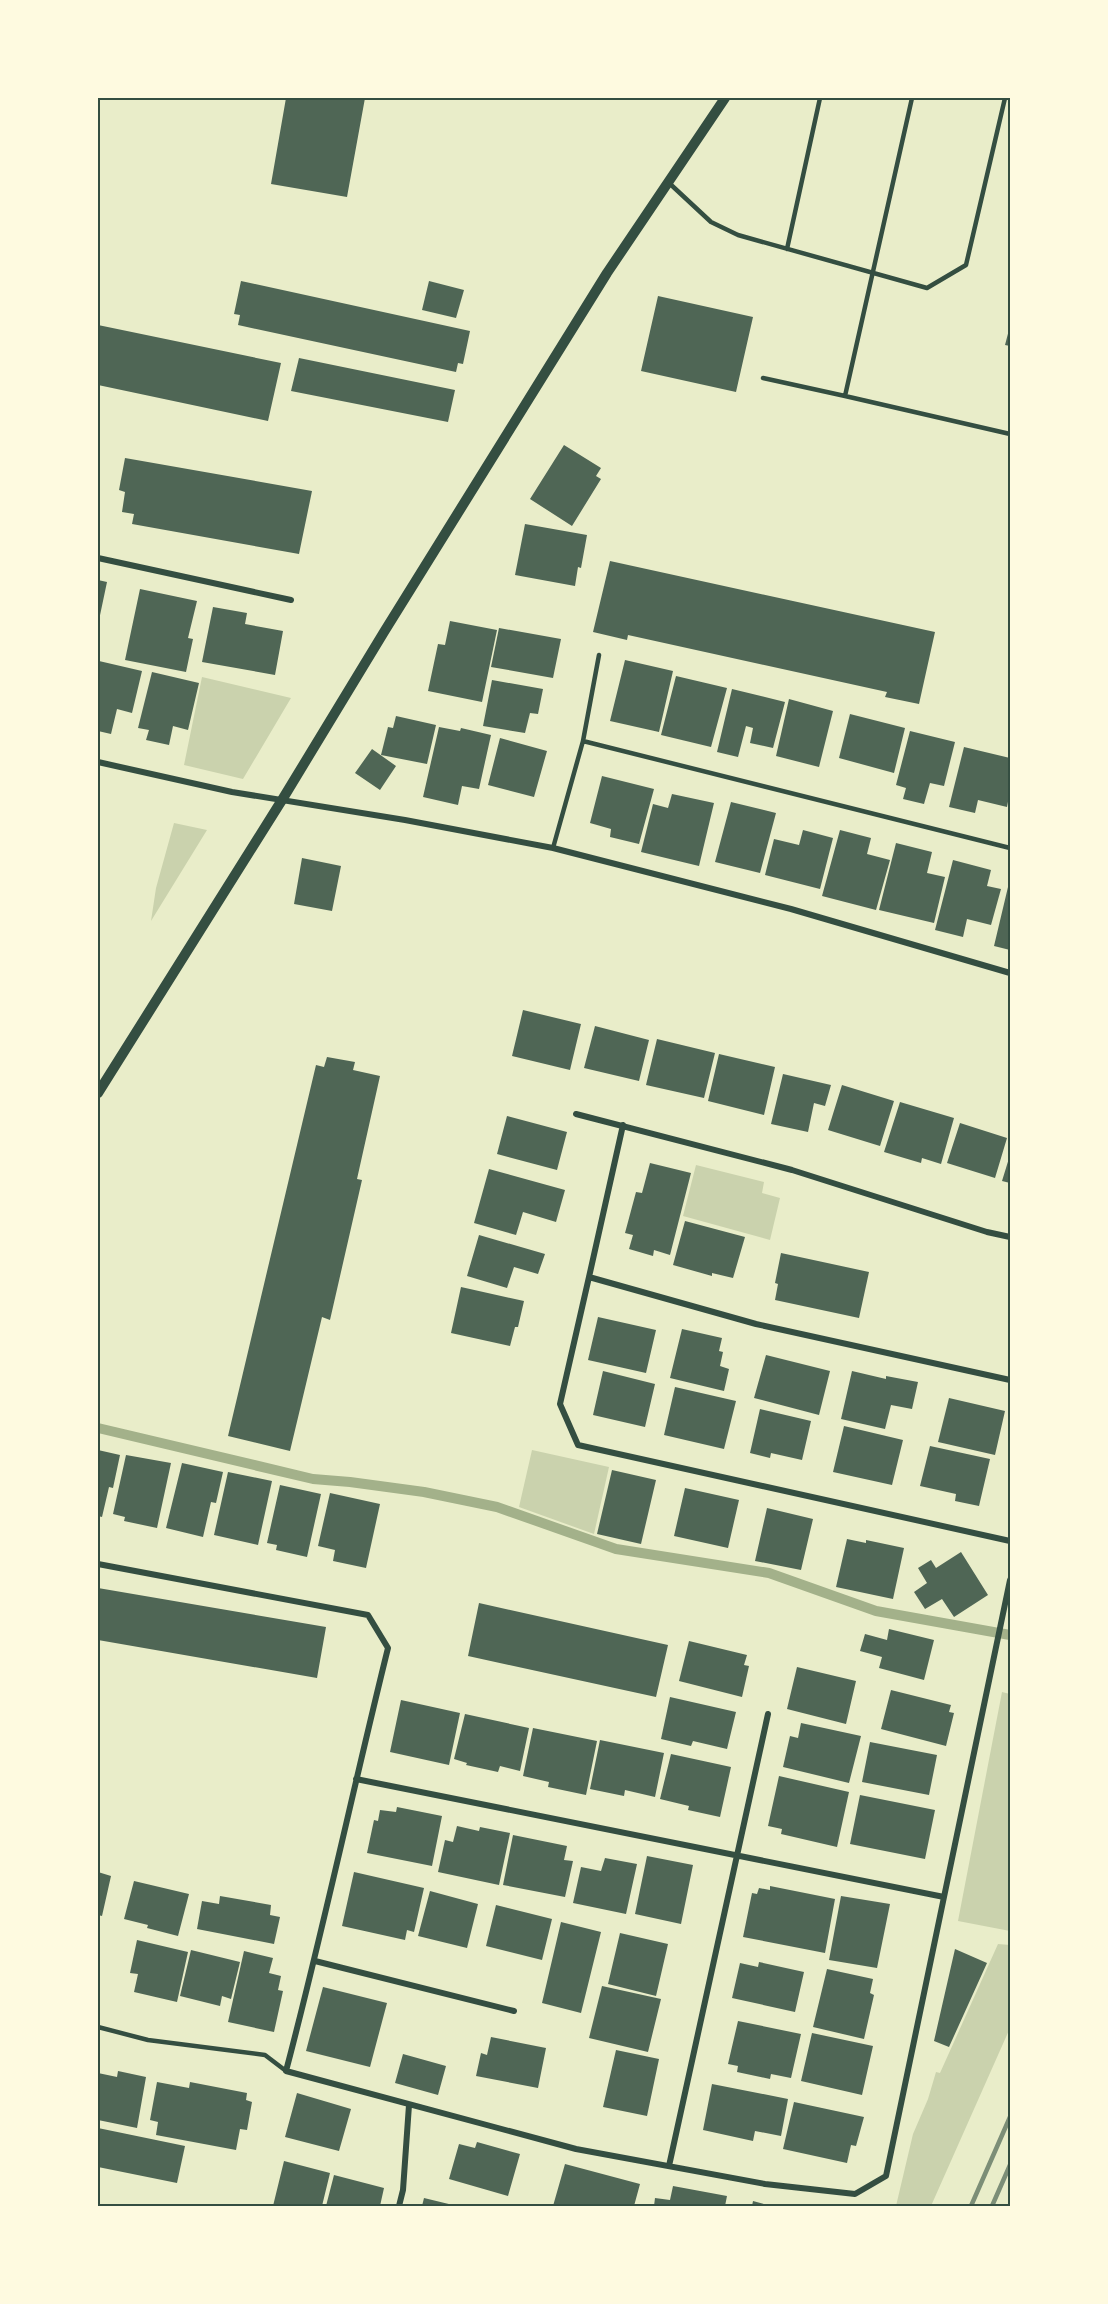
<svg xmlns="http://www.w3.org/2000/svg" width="1108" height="2304" font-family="'PT Sans Narrow',sans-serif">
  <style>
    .green { fill: #cad2ad }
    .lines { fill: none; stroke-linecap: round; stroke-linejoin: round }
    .stream { stroke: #a3b18a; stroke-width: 10 }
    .building { fill: #4f6655 }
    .service { stroke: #344e41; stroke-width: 4.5 }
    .minor { stroke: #344e41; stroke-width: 6 }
    .tertiary { stroke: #344e41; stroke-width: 10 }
    .rail { stroke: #7c8e77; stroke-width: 4.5 }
    .neatline { fill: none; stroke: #344e41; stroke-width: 2 }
  </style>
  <rect width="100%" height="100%" fill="#e9edc9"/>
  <path class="green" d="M202 677 291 698 243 779 184 765Z
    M174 823 207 830 151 921 156 888Z
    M696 1165 764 1182 762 1193 780 1198 770 1240 683 1216Z
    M532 1450 609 1467 594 1534 519 1507Z
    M1002 1692 1010 1694V1931L958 1921Z
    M998 1944 1010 1945V2028L931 2206H896L913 2134 928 2099 936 2072 940 2073Z"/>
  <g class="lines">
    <path class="stream" d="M98 1428 313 1479 350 1482 424 1492 497 1507 616 1549 769 1573 876 1611 1010 1635"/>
  </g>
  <path class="building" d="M286 98H365L347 197 271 184Z
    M241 281 470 331 463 364 458 363 456 372 238 325 240 315 234 314Z
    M429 281 464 290 456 318 422 310Z
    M658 296 753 317 736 392 641 371Z
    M98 325 281 363 268 421 98 385Z
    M1010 326V346L1005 345Z
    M299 358 455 390 448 422 291 391Z
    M564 445 601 468 596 476 601 479 572 526 530 499Z
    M125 458 312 491 299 554 132 524 134 514 122 512 125 492 119 490Z
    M525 524 587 535 581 568 578 567 575 586 515 575Z
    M610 561 935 632 919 704 885 697 887 692 628 635 627 640 593 632Z
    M98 580 107 582 99 620H98Z
    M140 589 197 601 188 638 193 639 186 672 125 660Z
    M213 607 247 613 245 624 283 631 275 675 202 662Z
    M450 621 497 630 482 702 428 691 438 644 445 645Z
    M499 628 561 639 553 678 491 667Z
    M625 660 673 671 659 732 610 721Z
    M99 661 142 671 132 713 117 709 111 734 98 731Z
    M152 672 199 683 188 730 173 726 169 745 146 740 149 730 138 728Z
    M676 676 727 688 711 747 661 735Z
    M492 680 543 689 538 714 530 713 525 733 483 726Z
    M732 689 785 702 773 748 750 743 753 728 746 726 738 757 717 752Z
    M789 699 833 711 819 767 776 756Z
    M850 714 905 728 894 773 839 758Z
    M396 716 436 725 427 764 381 755 388 727 393 728Z
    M439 727 460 731 461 728 491 735 479 789 462 786 458 805 423 797Z
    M910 731 955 742 944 786 930 783 924 804 903 799 906 788 896 785Z
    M500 738 547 751 534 797 488 785Z
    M964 747 1010 758V791L1007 807 978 800 975 813 949 807Z
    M372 749 396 766 380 790 355 773Z
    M602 776 654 789 639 844 610 837 611 829 590 823Z
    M672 794 714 803 699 866 641 852 653 804 668 808Z
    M731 802 776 813 760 873 715 862Z
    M803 830 833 838 820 889 765 875 774 839 799 845Z
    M840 830 871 838 867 854 890 860 876 910 822 896Z
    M896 843 932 852 927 873 945 877 934 923 879 910Z
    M302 858 341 866 332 911 294 904Z
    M953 860 991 870 987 886 1001 889 991 925 967 919 963 937 935 930Z
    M1008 887 1010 888V950L994 946Z
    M523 1010 581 1024 570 1070 512 1056Z
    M595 1026 649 1040 639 1081 584 1068Z
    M657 1039 715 1053 704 1098 646 1085Z
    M719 1054 775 1067 764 1115 708 1101Z
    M327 1057 355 1062 353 1070 380 1076 357 1179 362 1180 330 1320 322 1317 290 1451 228 1436 316 1065 324 1067Z
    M783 1074 831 1085 825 1106 814 1103 808 1132 771 1124Z
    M842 1085 894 1101 880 1146 828 1130Z
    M900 1102 954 1118 941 1164 922 1158 921 1163 884 1152Z
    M507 1116 567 1132 557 1170 497 1154Z
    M960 1123 1007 1138 995 1178 947 1163Z
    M1010 1155V1183L1002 1181Z
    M650 1163 691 1173 670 1255 654 1250 653 1256 629 1249 633 1235 625 1233 636 1192 642 1193Z
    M489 1169 565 1190 556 1222 523 1212 516 1235 474 1223Z
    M685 1221 745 1237 733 1278 712 1273V1276L673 1265Z
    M479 1235 545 1254 538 1274 514 1267 507 1288 467 1276Z
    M781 1253 869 1272 859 1318 775 1300 778 1284 775 1283Z
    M461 1287 524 1301 518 1327H515L510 1346 451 1333Z
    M598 1317 656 1330 646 1373 588 1360Z
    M682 1329 722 1338 719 1351 723 1352 720 1366 729 1369 724 1391 670 1378Z
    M766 1355 830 1371 819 1415 754 1398Z
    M603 1371 655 1384 645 1427 593 1415Z
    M852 1371 886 1379V1376L918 1382 912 1409 891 1405 885 1429 841 1419Z
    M675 1387 736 1401 724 1449 664 1435Z
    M949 1398 1005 1411 995 1455 938 1442Z
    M760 1409 811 1421 802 1460 771 1453 770 1458 750 1453Z
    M844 1426 903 1440 892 1485 833 1472Z
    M930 1446 990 1459 979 1506 955 1501 956 1494 920 1486Z
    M98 1450 120 1455 113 1488 109 1487 102 1517 98 1516Z
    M126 1455 171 1463 157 1528 124 1521 125 1517 113 1514Z
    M182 1463 223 1472 216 1503 211 1502 203 1537 166 1528Z
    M612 1470 656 1480 641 1544 597 1534Z
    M228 1472 272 1481 258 1545 214 1535Z
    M280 1485 321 1494 307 1557 276 1550 277 1545 267 1543Z
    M685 1488 739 1500 728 1548 674 1536Z
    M330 1493 380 1504 366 1568 333 1561 335 1550 318 1546Z
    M767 1508 813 1519 801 1570 755 1561Z
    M847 1539 866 1543V1540L904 1548 893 1599 836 1587Z
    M961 1552 988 1595 954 1617 942 1599 925 1609 914 1592 927 1583 918 1568 931 1560 936 1568Z
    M98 1588 326 1627 317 1678 98 1640Z
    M479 1603 668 1645 656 1697 468 1656Z
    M889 1629 934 1640 924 1680 879 1668 882 1657 860 1651 865 1634 887 1640Z
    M689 1641 747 1655 744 1665 749 1666 742 1697 679 1681Z
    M797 1667 856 1681 846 1724 787 1709Z
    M891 1690 951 1705 949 1712 954 1713 946 1746 881 1729Z
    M670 1697 736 1712 727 1749 693 1741 691 1746 661 1739Z
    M401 1700 460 1713 449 1765 390 1752Z
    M465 1714 529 1728 520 1771 500 1766 498 1772 466 1765 467 1763 454 1759Z
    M801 1723 861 1736 849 1783 783 1767 790 1736 798 1738Z
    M533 1728 597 1741 586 1795 548 1787 549 1782 523 1776Z
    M600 1740 664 1753 655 1797 625 1790 624 1796 590 1789Z
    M870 1742 937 1755 929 1795 862 1782Z
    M671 1754 731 1767 720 1817 688 1810 689 1806 660 1799Z
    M779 1776 849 1792 837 1847 781 1834 782 1829 768 1826Z
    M860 1795 935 1810 925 1859 850 1844Z
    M397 1807 442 1816 432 1866 367 1853 374 1820 378 1821 380 1810 396 1812Z
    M457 1826 479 1831 480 1827 510 1833 499 1885 438 1872 445 1840 453 1842Z
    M513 1835 567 1846 564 1860 573 1861 565 1897 503 1885Z
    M647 1856 693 1865 681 1924 635 1914Z
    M605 1858 637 1864 626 1914 573 1903 581 1867 601 1871Z
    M98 1872 111 1876 102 1916 98 1915Z
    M354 1872 424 1888 414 1932 407 1930 405 1940 342 1926Z
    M134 1881 189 1894 178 1936 147 1928 148 1925 124 1919Z
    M770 1886 835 1899 825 1953 743 1937 752 1893 757 1894 759 1888 770 1890Z
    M430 1891 478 1904 467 1948 418 1936Z
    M220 1896 271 1905 270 1915 280 1917 274 1944 197 1929 202 1901 219 1904Z
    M841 1896 890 1904 877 1968 829 1960Z
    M496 1905 552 1919 542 1960 486 1946Z
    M561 1922 601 1932 581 2013 542 2003Z
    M620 1933 668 1944 656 1996 608 1984Z
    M137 1940 188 1952 177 2002 134 1992 138 1974 130 1973Z
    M955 1949 987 1963 949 2047 934 2041Z
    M191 1950 240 1962 231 1999 222 1996 220 2006 180 1996Z
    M244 1951 273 1958 269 1973 281 1976 278 1990 283 1991 274 2032 228 2022Z
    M759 1962 804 1972 795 2012 732 1998 740 1963 758 1967Z
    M827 1969 873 1979 870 1993 874 1995 864 2039 813 2027Z
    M602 1986 661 1999 648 2052 589 2038Z
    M323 1987 387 2003 370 2067 306 2051Z
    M738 2021 801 2034 791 2078 771 2074 770 2079 737 2072 738 2066 728 2064Z
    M812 2033 873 2046 862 2095 801 2081Z
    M491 2037 546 2048 538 2088 476 2076 481 2053 487 2055Z
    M616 2050 659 2059 647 2116 603 2107Z
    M403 2054 446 2066 438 2095 395 2083Z
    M118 2071 146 2077 137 2128 98 2120V2073L117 2077Z
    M157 2082 189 2088 190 2082 247 2093 246 2100 252 2102 247 2130 240 2129 236 2150 156 2135 158 2122 150 2120Z
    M712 2084 788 2099 781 2136 755 2131 753 2141 703 2130Z
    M297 2093 351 2109 339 2151 285 2137Z
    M794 2102 864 2117 856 2146 851 2145 847 2163 783 2149Z
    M98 2128 185 2146 177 2183 98 2167Z
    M477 2142 520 2154 508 2196 449 2179 459 2144 475 2148Z
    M284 2161 330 2173 322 2206H273Z
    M565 2164 640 2184 634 2206H553Z
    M334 2175 384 2188 380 2206H326Z
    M673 2186 727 2196 725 2206H654L655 2198 670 2200Z
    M424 2198 457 2206H422Z
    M753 2201 771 2206H752Z"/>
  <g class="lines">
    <path class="service" d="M668 182 711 222 738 235 927 288 966 265 1005 98
      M787 249 820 98
      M763 378 845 396 912 98
      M845 396 1010 434
      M583 741 599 655
      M553 848 583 741 1010 848
      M98 2027 148 2040 265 2055 286 2071"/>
    <path class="minor" d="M98 558 291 600
      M98 762 232 792 405 820 553 848 791 909 1010 973
      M576 1114 792 1170 987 1232 1010 1237
      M623 1125 589 1277 756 1324 1010 1380
      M589 1277 560 1404 578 1445 1010 1541
      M98 1564 368 1615 388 1648C353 1789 323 1931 286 2071L576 2149 765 2184 855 2194 886 2176 944 1897 356 1779
      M944 1897 1010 1580
      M315 1961 514 2011
      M669 2166 768 1714
      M399 2206 403 2190 409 2105"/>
    <path class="tertiary" d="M98 1093 282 800 384 632 607 273 725 98"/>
    <path class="rail" d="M971 2206 1010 2117
      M992 2206 1010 2165"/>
  </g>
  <rect width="1108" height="2304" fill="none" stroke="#fefae0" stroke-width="198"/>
  <rect x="99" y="99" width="910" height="2106" class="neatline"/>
</svg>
